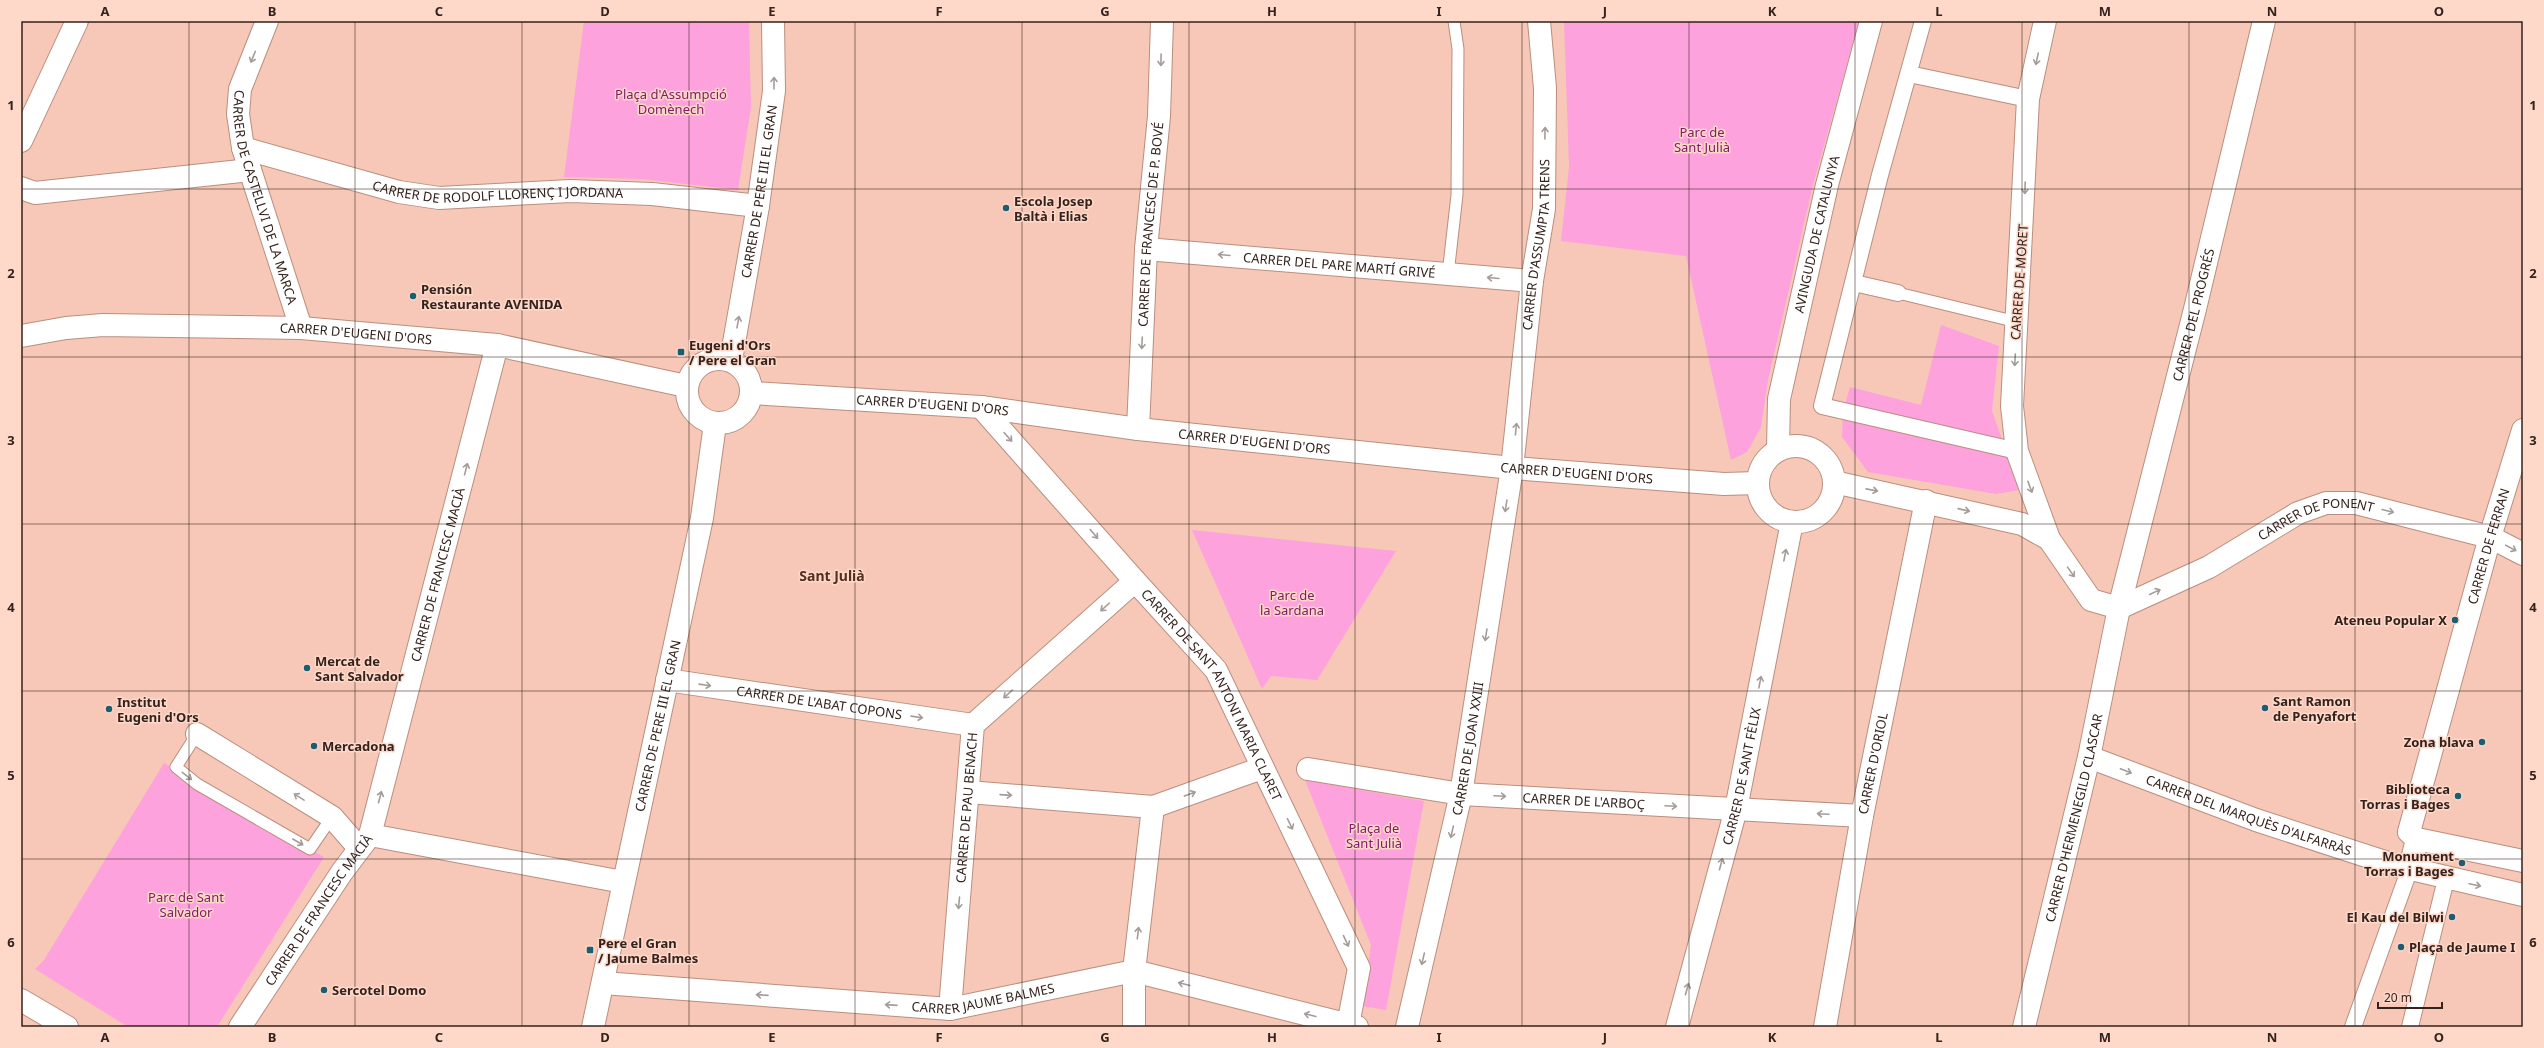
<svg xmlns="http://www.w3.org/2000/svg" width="2544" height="1048" font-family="'Noto Sans',sans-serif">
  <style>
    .green { fill: #fda2dd }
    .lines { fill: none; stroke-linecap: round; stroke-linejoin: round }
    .service-casing { stroke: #ba8e7e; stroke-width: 13 }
    .pedestrian-casing { stroke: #ba8e7e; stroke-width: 18 }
    .minor-casing { stroke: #ba8e7e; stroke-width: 24 }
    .tertiary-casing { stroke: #ba8e7e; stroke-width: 24 }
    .service { stroke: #fff; stroke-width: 11 }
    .pedestrian { stroke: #fff; stroke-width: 16 }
    .minor { stroke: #fff; stroke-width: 22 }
    .tertiary { stroke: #fff; stroke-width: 22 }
    .oneway { stroke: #a49c99 }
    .grid { fill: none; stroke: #34221c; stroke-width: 1; stroke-opacity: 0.55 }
    .poi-dot { fill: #1b5e72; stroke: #fed8c9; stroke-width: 1.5 }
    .labels { text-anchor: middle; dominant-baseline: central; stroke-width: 3; stroke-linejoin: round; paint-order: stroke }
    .park-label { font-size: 13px; fill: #801c65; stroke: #fed8c9 }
    .street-label { font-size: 13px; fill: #34221c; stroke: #fed8c9 }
    .poi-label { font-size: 13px; font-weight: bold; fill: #34221c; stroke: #fed8c9; text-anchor: start }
    .neighbourhood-label { font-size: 14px; font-weight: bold; fill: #542f21; stroke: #fed8c9 }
    .neatline { fill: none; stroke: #34221c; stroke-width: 1.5 }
    .grid-label { font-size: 13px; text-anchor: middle; font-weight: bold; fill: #34221c }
  </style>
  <rect width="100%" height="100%" fill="#f7c8b7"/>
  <path class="green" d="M584 21H749L751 107 738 190 641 179 564 177Z
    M1564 21H1859L1813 185 1768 380 1761 427 1747 452 1731 460 1686 256 1561 241 1569 167Z
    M1941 325 1999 346 1992 411 2020 490 1996 494 1868 472 1842 437 1843 411 1850 387 1921 405Z
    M1192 530 1396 551 1317 680 1271 676 1262 689Z
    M164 763 324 857 217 1027H128L35 969 44 960Z
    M1305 780 1424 801 1386 1010 1362 1006 1371 945Z"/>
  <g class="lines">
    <defs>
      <path id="service" d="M1448 274 1457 195 1458 49 1454 21
        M1898 293 2017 322
        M197 734 176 767 197 784 310 849 332 817"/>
      <path id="pedestrian" d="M1923 21 1880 175 1822 406 2017 451
        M1909 74 2028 99
        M1854 283 1898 293
        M2353 1027 2410 868
        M2410 1027 2446 879"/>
      <g id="minor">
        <path id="s1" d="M267 21 240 89 238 114 243 148 301 328"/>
        <path d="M2045 21 2028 99 2012 406 2017 451 2049 539"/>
        <path d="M21 141 77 21"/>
        <path id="s2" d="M243 148 399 192 439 198 570 191 652 194 758 206"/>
        <path d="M21 188 35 193 250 170"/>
        <path id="s3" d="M1146 249 1532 281"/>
        <path id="s4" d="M21 336 66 328 103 325 301 328 497 345 686 386"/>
        <circle cx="719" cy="391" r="32"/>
        <path id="s5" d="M731 360 758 206 774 91 773 21"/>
        <path id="s6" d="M752 393 981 407 1138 429 1512 468 1724 484 1758 483"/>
        <path id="s7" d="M981 407 1135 581 1216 670 1359 968 1348 1025"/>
        <path id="s8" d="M1138 429 1146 249 1159 116 1162 21"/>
        <circle cx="1796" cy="484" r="38"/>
        <path id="s9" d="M1778 450 1779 399 1827 185 1871 21"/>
        <path id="s10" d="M1834 482 2022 524 2049 539 2091 600 2119 608 2209 567 2298 513 2326 503H2356L2490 537 2523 554"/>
        <path id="s11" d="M667 680 973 725"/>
        <path d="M197 734 332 817 359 848"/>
        <path id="s12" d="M2089 757 2256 820 2394 865 2523 895"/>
        <path id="s13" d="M1308 769 1461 794 1862 816"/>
        <path d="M968 792 1153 807 1262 768"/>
        <path d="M370 835 623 882"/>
        <path d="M2417 839 2523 861"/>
        <path id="s14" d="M2410 868 2417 839 2409 832 2490 537 2523 430"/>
        <path id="s15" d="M603 983 950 1009 1134 971 1357 1027"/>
        <path d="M21 1000 67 1027"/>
        <path id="s16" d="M950 1009 973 725 1135 581"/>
        <path id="s17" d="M240 1027 342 872 370 835 497 345"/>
        <path id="s18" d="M593 1027 702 518 715 424"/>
        <path d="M1134 1027V971L1153 807"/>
        <path id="s19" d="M1407 1027 1461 794 1512 468 1532 281 1544 209 1545 88 1539 21"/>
        <path id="s20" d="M1677 1027 1736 809 1792 522"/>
        <path id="s21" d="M1825 1027 1862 816 1926 501"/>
      </g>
      <g id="tertiary">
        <path id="s22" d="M2024 1027 2089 757 2119 608 2195 309 2264 21"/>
      </g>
    </defs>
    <use href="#service" class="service-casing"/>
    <use href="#pedestrian" class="pedestrian-casing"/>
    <use href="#minor" class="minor-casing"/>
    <use href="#tertiary" class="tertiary-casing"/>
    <use href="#service" class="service"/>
    <use href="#pedestrian" class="pedestrian"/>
    <use href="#minor" class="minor"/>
    <use href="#tertiary" class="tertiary"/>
  </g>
  <defs><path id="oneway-shaft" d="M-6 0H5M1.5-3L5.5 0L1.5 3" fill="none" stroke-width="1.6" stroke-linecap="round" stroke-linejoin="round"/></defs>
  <g class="oneway">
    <use href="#oneway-shaft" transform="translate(253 57) rotate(112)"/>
    <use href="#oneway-shaft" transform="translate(2037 59) rotate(102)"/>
    <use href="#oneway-shaft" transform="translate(1161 60) rotate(91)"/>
    <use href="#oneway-shaft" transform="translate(774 83) rotate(-90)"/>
    <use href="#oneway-shaft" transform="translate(1545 133) rotate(-89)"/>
    <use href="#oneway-shaft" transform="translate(2025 188) rotate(92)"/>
    <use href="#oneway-shaft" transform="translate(1224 255) rotate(-175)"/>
    <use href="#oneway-shaft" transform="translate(1493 278) rotate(-175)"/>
    <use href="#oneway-shaft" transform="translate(738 322) rotate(-80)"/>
    <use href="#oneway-shaft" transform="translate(1142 343) rotate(93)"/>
    <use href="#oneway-shaft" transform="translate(2015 360) rotate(93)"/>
    <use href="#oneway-shaft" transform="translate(1516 429) rotate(-84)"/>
    <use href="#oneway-shaft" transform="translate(1008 437) rotate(48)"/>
    <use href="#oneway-shaft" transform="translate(466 469) rotate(-76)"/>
    <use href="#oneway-shaft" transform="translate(2030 487) rotate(70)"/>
    <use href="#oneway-shaft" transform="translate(1872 490) rotate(11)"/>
    <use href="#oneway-shaft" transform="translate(1506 506) rotate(99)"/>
    <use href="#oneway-shaft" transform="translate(1964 510) rotate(13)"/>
    <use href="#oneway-shaft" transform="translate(2388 511) rotate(14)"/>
    <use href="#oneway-shaft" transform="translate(1094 534) rotate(50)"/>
    <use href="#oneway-shaft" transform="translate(2511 548) rotate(28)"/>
    <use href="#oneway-shaft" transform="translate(1785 555) rotate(-79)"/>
    <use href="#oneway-shaft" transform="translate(2071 572) rotate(55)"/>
    <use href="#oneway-shaft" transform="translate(2155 592) rotate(-25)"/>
    <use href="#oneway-shaft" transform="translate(1105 607) rotate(138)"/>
    <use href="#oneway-shaft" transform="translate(1486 635) rotate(99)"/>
    <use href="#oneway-shaft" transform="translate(1760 682) rotate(-79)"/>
    <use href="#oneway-shaft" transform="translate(705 685) rotate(8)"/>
    <use href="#oneway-shaft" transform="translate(1008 694) rotate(138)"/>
    <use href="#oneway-shaft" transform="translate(917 717) rotate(8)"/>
    <use href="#oneway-shaft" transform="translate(2126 771) rotate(21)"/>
    <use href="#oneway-shaft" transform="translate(187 776) rotate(38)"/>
    <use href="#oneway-shaft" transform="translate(1190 794) rotate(-20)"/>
    <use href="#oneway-shaft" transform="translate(1006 795) rotate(4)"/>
    <use href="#oneway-shaft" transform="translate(1500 796) rotate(3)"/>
    <use href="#oneway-shaft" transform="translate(299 797) rotate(-148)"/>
    <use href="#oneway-shaft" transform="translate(380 797) rotate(-75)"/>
    <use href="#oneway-shaft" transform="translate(1671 806) rotate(3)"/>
    <use href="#oneway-shaft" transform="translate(1823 814) rotate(-177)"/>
    <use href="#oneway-shaft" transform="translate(1290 824) rotate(64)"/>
    <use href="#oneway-shaft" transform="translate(1452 832) rotate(103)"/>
    <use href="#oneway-shaft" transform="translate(298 842) rotate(30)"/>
    <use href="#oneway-shaft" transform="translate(1721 864) rotate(-75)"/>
    <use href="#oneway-shaft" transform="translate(2475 885) rotate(12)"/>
    <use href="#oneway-shaft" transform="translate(959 903) rotate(95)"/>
    <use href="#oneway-shaft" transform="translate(1138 933) rotate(-83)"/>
    <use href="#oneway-shaft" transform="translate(1346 941) rotate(65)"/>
    <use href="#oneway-shaft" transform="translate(1423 959) rotate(103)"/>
    <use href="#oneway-shaft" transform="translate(1184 984) rotate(-166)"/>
    <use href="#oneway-shaft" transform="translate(1687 989) rotate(-75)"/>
    <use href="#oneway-shaft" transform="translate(762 995) rotate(-176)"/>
    <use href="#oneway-shaft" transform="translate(891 1005) rotate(-176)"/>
    <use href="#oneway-shaft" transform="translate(1310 1015) rotate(-166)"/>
  </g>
  <path class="grid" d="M189 21V1027M355 21V1027M522 21V1027M689 21V1027M855 21V1027M1022 21V1027M1189 21V1027M1355 21V1027M1522 21V1027M1689 21V1027M1855 21V1027M2022 21V1027M2189 21V1027M2355 21V1027M21 189H2523M21 357H2523M21 524H2523M21 691H2523M21 859H2523"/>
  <g class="poi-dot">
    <circle cx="1006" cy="208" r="4"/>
    <circle cx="413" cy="296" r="4"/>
    <rect x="677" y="348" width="8" height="8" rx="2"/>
    <circle cx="2455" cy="620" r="4"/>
    <circle cx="307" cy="668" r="4"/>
    <circle cx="2265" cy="708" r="4"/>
    <circle cx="109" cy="709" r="4"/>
    <circle cx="2482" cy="742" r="4"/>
    <circle cx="314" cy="746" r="4"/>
    <circle cx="2458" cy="796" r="4"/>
    <circle cx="2462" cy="863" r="4"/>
    <circle cx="2452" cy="917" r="4"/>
    <circle cx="2401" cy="947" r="4"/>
    <rect x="586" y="946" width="8" height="8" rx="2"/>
    <circle cx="324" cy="990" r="4"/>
  </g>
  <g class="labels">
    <g class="park-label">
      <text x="671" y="94">Plaça d'Assumpció<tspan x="671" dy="15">Domènech</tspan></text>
      <text x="1702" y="132">Parc de<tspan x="1702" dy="15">Sant Julià</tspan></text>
      <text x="1292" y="595">Parc de<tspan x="1292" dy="15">la Sardana</tspan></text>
      <text x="1374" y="828">Plaça de<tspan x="1374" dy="15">Sant Julià</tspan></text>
      <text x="186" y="897">Parc de Sant<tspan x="186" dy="15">Salvador</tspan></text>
    </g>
    <g class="street-label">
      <text stroke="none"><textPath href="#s2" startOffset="261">CARRER DE RODOLF LLORENÇ I JORDANA</textPath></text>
      <text stroke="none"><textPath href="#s5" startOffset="171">CARRER DE PERE III EL GRAN</textPath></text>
      <text stroke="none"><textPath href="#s1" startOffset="185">CARRER DE CASTELLVI DE LA MARCA</textPath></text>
      <text stroke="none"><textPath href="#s8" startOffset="205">CARRER DE FRANCESC DE P. BOVÉ</textPath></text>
      <text stroke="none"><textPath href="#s9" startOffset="220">AVINGUDA DE CATALUNYA</textPath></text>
      <text stroke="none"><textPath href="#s19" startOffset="794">CARRER D'ASSUMPTA TRENS</textPath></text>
      <text stroke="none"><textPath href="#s3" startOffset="194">CARRER DEL PARE MARTÍ GRIVÉ</textPath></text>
      <text transform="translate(2019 282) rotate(-86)">CARRER DE MORET</text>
      <text stroke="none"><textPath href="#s22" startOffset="732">CARRER DEL PROGRÉS</textPath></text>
      <text stroke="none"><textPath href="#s4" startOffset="336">CARRER D'EUGENI D'ORS</textPath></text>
      <text stroke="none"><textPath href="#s6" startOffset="181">CARRER D'EUGENI D'ORS</textPath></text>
      <text stroke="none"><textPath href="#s6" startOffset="505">CARRER D'EUGENI D'ORS</textPath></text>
      <text stroke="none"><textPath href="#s6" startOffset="829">CARRER D'EUGENI D'ORS</textPath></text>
      <text stroke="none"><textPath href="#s10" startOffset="546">CARRER DE PONENT</textPath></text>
      <text stroke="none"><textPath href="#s14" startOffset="337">CARRER DE FERRAN</textPath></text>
      <text stroke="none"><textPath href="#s17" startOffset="501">CARRER DE FRANCESC MACIÀ</textPath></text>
      <text stroke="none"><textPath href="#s7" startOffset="371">CARRER DE SANT ANTONI MARIA CLARET</textPath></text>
      <text stroke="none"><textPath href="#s11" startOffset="154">CARRER DE L'ABAT COPONS</textPath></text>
      <text stroke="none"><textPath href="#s18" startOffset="308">CARRER DE PERE III EL GRAN</textPath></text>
      <text stroke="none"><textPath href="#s19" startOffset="285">CARRER DE JOAN XXIII</textPath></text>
      <text stroke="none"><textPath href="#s21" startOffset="268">CARRER D'ORIOL</textPath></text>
      <text stroke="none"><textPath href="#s20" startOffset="259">CARRER DE SANT FÈLIX</textPath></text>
      <text stroke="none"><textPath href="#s13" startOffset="278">CARRER DE L'ARBOÇ</textPath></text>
      <text stroke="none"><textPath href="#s16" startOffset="202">CARRER DE PAU BENACH</textPath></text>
      <text stroke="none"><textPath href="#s12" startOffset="170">CARRER DEL MARQUÈS D'ALFARRÀS</textPath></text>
      <text stroke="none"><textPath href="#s22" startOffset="215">CARRER D'HERMENEGILD CLASCAR</textPath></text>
      <text stroke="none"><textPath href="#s17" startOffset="141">CARRER DE FRANCESC MACIÀ</textPath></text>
      <text stroke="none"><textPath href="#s15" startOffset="382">CARRER JAUME BALMES</textPath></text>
    </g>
    <g class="poi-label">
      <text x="1014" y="201">Escola Josep<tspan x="1014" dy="15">Baltà i Elias</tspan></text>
      <text x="421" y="289">Pensión<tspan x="421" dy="15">Restaurante AVENIDA</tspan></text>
      <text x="689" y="345">Eugeni d'Ors<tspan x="689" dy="15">/ Pere el Gran</tspan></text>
      <text x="2447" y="620" text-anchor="end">Ateneu Popular X</text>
      <text x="315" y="661">Mercat de<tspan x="315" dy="15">Sant Salvador</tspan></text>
      <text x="2273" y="701">Sant Ramon<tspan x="2273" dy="15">de Penyafort</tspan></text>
      <text x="117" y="702">Institut<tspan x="117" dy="15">Eugeni d'Ors</tspan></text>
      <text x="2474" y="742" text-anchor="end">Zona blava</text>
      <text x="322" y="746">Mercadona</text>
      <text x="2450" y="789" text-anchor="end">Biblioteca<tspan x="2450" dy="15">Torras i Bages</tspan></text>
      <text x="2454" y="856" text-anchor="end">Monument<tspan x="2454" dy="15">Torras i Bages</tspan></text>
      <text x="2444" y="917" text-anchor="end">El Kau del Bilwi</text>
      <text x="598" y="943">Pere el Gran<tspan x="598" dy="15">/ Jaume Balmes</tspan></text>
      <text x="2409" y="947">Plaça de Jaume I</text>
      <text x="332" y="990">Sercotel Domo</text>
    </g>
    <g class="neighbourhood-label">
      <text x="832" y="575">Sant Julià</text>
    </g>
  </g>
  <rect width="2544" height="1048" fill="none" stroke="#fed8c9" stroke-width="44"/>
  <path d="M2378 1002v6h64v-6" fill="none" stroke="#34221c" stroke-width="2"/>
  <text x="2384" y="1002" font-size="12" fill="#34221c" stroke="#fed8c9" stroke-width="3" paint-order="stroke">20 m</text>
  <rect x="22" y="22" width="2500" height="1004" class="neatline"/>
  <g class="grid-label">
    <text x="105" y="16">A</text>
    <text x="272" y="16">B</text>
    <text x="439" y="16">C</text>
    <text x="605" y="16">D</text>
    <text x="772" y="16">E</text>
    <text x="939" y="16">F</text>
    <text x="1105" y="16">G</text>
    <text x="1272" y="16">H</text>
    <text x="1439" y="16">I</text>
    <text x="1605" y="16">J</text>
    <text x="1772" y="16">K</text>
    <text x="1939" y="16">L</text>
    <text x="2105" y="16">M</text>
    <text x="2272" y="16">N</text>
    <text x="2439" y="16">O</text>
    <text x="11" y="110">1</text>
    <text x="2533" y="110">1</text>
    <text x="11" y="278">2</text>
    <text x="2533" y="278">2</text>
    <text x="11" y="445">3</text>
    <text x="2533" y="445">3</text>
    <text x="11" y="612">4</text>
    <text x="2533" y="612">4</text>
    <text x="11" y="780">5</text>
    <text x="2533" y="780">5</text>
    <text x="11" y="947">6</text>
    <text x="2533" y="947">6</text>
    <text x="105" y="1042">A</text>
    <text x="272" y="1042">B</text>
    <text x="439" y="1042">C</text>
    <text x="605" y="1042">D</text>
    <text x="772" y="1042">E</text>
    <text x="939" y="1042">F</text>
    <text x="1105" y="1042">G</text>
    <text x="1272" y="1042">H</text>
    <text x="1439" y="1042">I</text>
    <text x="1605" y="1042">J</text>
    <text x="1772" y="1042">K</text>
    <text x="1939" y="1042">L</text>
    <text x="2105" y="1042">M</text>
    <text x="2272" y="1042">N</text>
    <text x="2439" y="1042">O</text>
  </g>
</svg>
